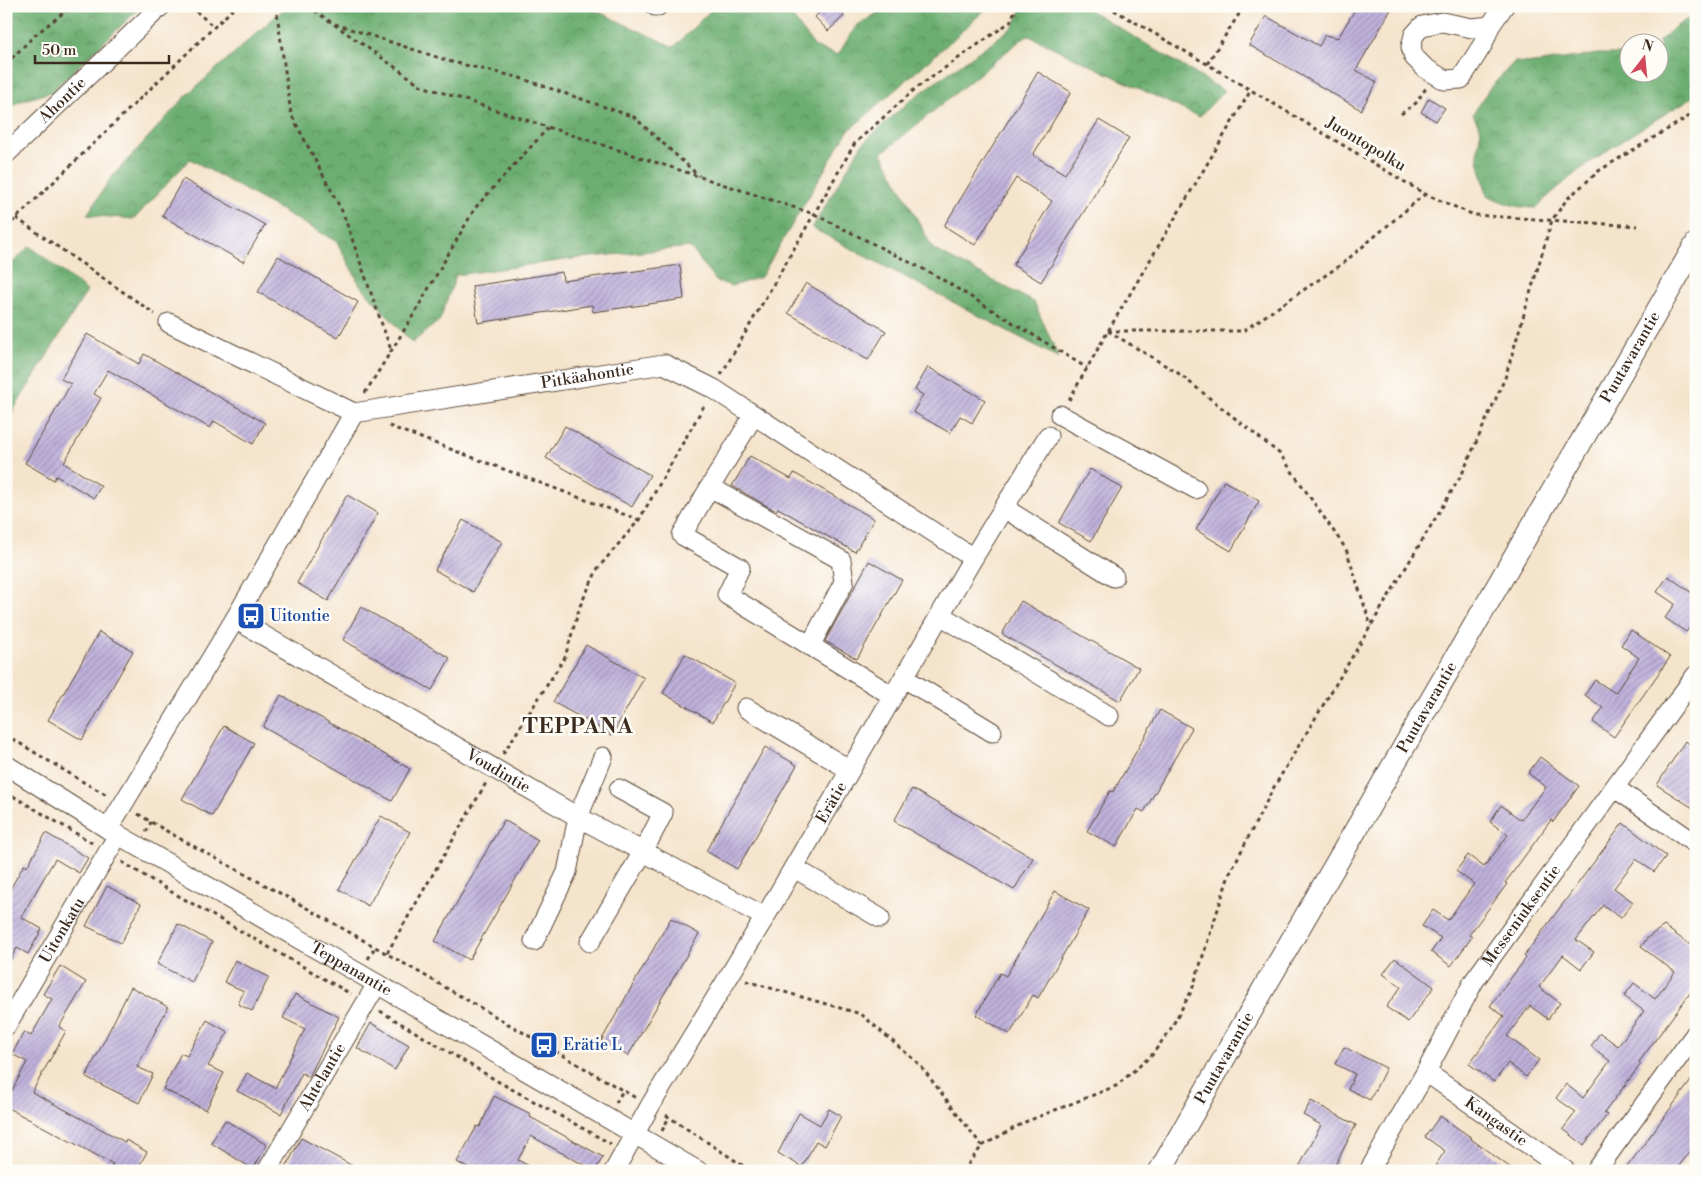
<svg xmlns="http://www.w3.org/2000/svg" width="1702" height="1177" font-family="'Libre Bodoni',serif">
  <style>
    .forest { fill: url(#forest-crowns); stroke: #546c48 }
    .building { fill: url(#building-hatch) }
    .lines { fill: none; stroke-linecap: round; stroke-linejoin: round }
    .minor-casing { stroke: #574638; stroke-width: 21 }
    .major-casing { stroke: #574638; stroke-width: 24 }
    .path { stroke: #574638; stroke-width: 3; stroke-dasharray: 4 4; stroke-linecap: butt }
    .minor { stroke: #fff; stroke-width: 19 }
    .major { stroke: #fff; stroke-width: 22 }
    .labels { text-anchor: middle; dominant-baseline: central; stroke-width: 5; stroke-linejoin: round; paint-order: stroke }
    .street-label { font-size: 16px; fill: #3b2a1e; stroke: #fdfcf7 }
    .transit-label { font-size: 16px; fill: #164399; stroke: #fdfcf7; text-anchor: start }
    .district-label { font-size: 21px; font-weight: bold; letter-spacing: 1px; fill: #3b2a1e; stroke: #fdfcf7 }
  </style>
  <defs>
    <pattern id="forest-crowns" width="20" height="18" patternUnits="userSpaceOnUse" patternTransform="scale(1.25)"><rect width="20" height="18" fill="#6cae71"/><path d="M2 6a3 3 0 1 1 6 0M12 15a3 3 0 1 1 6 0" fill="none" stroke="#5a8e5c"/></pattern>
    <pattern id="building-hatch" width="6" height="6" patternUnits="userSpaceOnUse" patternTransform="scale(1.25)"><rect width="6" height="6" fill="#bfb2dc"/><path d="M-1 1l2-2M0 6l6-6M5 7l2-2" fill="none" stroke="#9c91b2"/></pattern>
  </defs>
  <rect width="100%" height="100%" fill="#fdfcf7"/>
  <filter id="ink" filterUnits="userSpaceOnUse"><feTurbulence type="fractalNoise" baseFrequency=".02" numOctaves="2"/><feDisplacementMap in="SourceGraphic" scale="10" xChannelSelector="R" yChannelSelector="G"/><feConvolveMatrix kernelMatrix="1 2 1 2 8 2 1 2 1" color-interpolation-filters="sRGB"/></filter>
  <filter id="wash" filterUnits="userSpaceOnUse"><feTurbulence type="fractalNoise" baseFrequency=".0096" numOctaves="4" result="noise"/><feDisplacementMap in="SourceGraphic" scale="20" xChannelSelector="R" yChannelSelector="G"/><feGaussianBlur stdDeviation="1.12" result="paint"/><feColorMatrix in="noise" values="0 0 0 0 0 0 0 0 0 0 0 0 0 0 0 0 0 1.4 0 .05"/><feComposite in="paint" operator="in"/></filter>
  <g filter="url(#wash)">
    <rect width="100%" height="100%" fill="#f5e4cc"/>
    <path class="forest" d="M6 6H142L51 92 18 102 6 112Z
      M287 6H586L674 47 715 6H784L815 47 838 55 856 26 889 6H989L949 43 847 132 761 277 732 286 716 281 690 247 572 259 456 275 440 320 412 343 360 285 337 242 190 159 134 219 87 215 110 179 186 96Z
      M1023 6H1083L1224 91 1199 117 1027 35 882 153 933 249 1034 302 1059 358 812 228 862 144 912 99 1013 27Z
      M1696 14V95C1640 130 1583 161 1536 208 1517 208 1503 203 1487 195L1478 160V146L1481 130 1473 114 1489 89 1514 62 1534 63 1598 54H1629L1630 72H1660V42H1658L1675 27Z
      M30 246 87 291 6 422V269Z"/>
    <g id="blocks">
      <path class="building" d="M826 6H835L844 16 828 31 815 17Z
        M1357 6H1393L1356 70 1377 82 1361 110 1249 45 1266 16 1319 46 1325 35 1338 38Z
        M1038 72 1071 92 1033 155 1065 174 1099 120 1129 138 1041 282 1013 265 1052 201 1016 178 975 245 944 226Z
        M1429 98 1445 108 1436 121 1421 112Z
        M183 179 265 225 243 262 162 216Z
        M278 256 358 302 338 338 258 292Z
        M680 265 684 299 593 312 592 305 478 323 472 286 562 272 563 281Z
        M806 283 886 331 868 360 788 313Z
        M87 334 139 364 144 354 265 423 253 444 214 421 210 428 108 370 94 394 101 398 64 463 101 486 94 498 56 476 54 480 25 463 71 384 61 379Z
        M928 367 985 400 972 423 960 416 950 433 913 412 923 395 915 390Z
        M565 426 650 475 632 507 546 458Z
        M750 456 791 479 794 473 874 519 855 552 778 508 776 511 732 486Z
        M1090 469 1122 488 1091 541 1059 523Z
        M1224 481 1259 501 1231 551 1196 530Z
        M347 495 378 513 328 601 297 583Z
        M463 520 502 542 473 592 435 570Z
        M869 561 902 580 857 659 825 641Z
        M1668 576 1696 596V619L1686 632 1665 618 1675 604 1657 592Z
        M1021 601 1139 668 1120 701 1002 634Z
        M361 607 450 658 432 690 343 640Z
        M1631 630 1670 657 1614 737 1593 722 1603 708 1585 695 1595 680 1615 693 1639 658 1621 645Z
        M99 632 133 651 82 740 48 720Z
        M586 645 644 678 612 735 553 702Z
        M685 654 735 683 713 722 663 693Z
        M281 695 410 769 392 801 263 727Z
        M1160 710 1192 728 1144 812 1138 809 1116 847 1087 831 1110 791 1113 792Z
        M224 726 254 743 212 816 182 799Z
        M1685 741 1696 748V810L1657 785Z
        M765 747 797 765 737 869 706 851Z
        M1540 757 1579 786 1553 822 1551 820 1505 883 1507 884 1469 935 1472 937 1451 966 1431 952 1441 938 1422 926 1433 910 1448 920 1474 884 1456 871 1468 855 1484 867 1508 835 1490 822 1501 805 1521 820 1546 787 1528 773Z
        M912 789 1033 858 1014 890 894 821Z
        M381 816 410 832 368 906 339 889Z
        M504 820 538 840 469 960 435 941Z
        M1623 823 1666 856 1654 872 1636 859 1614 888 1633 902 1621 918 1603 905 1576 940 1594 952 1581 969 1563 955 1539 987 1560 1003 1548 1019 1530 1006 1507 1036 1539 1060 1526 1077 1508 1063 1494 1082 1469 1064 1504 1016 1490 1006 1526 958 1524 956Z
        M46 833 88 858 79 873 55 859 21 917 42 929 28 954 17 948 6 967V896L24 865 27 867Z
        M107 886 141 904 121 943 86 926Z
        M1055 891 1089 910 1038 998 1033 995 1010 1034 976 1015 1000 973 1006 976Z
        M671 918 699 934 628 1056 601 1041Z
        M178 924 212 942 192 982 157 964Z
        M1664 926 1696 949V985L1639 1062 1641 1064 1604 1113 1607 1115 1584 1145 1563 1129 1576 1112 1556 1098 1566 1084 1583 1098 1610 1061 1591 1046 1600 1033 1618 1046 1644 1011 1624 996 1634 983 1655 999 1675 972 1641 947 1647 938Z
        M1395 958 1434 987 1408 1022 1386 1007 1401 987 1383 974Z
        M235 960 269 977 252 1011 238 1004 244 991 224 982Z
        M60 966 86 982 59 1027 66 1031 32 1092 125 1142 126 1140 147 1152 136 1171H109L113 1164 6 1107V1102L27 1062 12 1054 24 1032 31 1036 52 999 43 994Z
        M131 987 168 1007 137 1067 153 1074 139 1103 86 1077Z
        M295 994 339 1017 309 1077 302 1073 281 1114 237 1091 247 1073 275 1088 305 1029 283 1018Z
        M207 1020 228 1032 208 1066 224 1073 206 1110 163 1089 181 1053 187 1056Z
        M371 1023 409 1045 395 1070 357 1048Z
        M1344 1047 1386 1068 1370 1100 1348 1089 1355 1074 1335 1064Z
        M1696 1074V1144L1675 1171H1624Z
        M494 1096 531 1114 530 1117 603 1157 595 1171 531 1136 518 1160 538 1171H473L457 1162 477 1126 480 1127Z
        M1311 1101 1356 1125 1332 1171H1297L1321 1125 1303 1115Z
        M829 1109 841 1116 825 1146 816 1141 802 1167 778 1153 799 1113 820 1125Z
        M1440 1116 1472 1138 1471 1139 1515 1171H1442L1435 1166 1445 1151 1425 1137Z
        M225 1120 267 1145 253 1169 211 1143Z
        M301 1138 362 1171H284Z"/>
    </g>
  </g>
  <g filter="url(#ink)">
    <use href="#blocks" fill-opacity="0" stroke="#574638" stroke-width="1"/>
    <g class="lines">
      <defs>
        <g id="minor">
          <path d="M655 6H658"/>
          <path d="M1490 26 1472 28 1442 22 1422 26 1414 35 1411 47 1414 57 1425 68 1445 80 1461 79 1483 44 1490 26 1504 6"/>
          <path id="s1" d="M6 154 161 6"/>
          <path id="s2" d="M169 323 354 413 664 364 714 389 973 558"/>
          <path d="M1060 415 1196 489"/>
          <path d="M710 487 754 415"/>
          <path d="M1004 508 1114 577"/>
          <path d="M940 615 1109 716"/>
          <path id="s3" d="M235 619 578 817 765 917"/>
          <path d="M810 646 844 582 841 560 710 487 682 535 740 568 727 595 893 696"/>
          <path d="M904 678 992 732"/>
          <path d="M746 708 850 770"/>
          <path id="s4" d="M6 765 108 829 360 974 698 1171"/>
          <path d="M1615 788 1696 844"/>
          <path d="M108 829 235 619 354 413"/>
          <path d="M794 868 880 918"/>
          <path d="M534 941 567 872 578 817 603 757"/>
          <path d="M590 942 643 852 663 813 619 789"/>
          <path id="s5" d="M6 1026 118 835"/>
          <path id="s6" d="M1426 1072 1566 1171"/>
          <path id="s7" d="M267 1171 377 984"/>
          <path id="s8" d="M614 1171 650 1106 765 917 973 558 1048 436"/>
          <path id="s9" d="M1369 1171 1426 1072 1474 981 1696 675"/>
          <path d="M1596 1171 1696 1033"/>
        </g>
        <g id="major">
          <path id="s10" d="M1160 1171 1268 981 1696 244"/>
        </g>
      </defs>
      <use href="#minor" class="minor-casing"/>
      <use href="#major" class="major-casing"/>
      <path class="path" d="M190 6 214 27
        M276 6 291 114 343 213 391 350
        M308 6 422 86 814 214 935 275 1087 368
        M1107 6 1207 64 1425 194 1474 215 1638 226
        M335 24 452 62 517 77 634 117 699 176
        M6 64 35 35 72 6
        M1207 64 1239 14 1249 6
        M1401 114 1416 103 1426 88
        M16 218 155 314
        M6 228 236 6
        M1108 331 1178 373 1280 454 1346 549 1371 626
        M1108 331H1243L1342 264 1425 194
        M721 375 855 143 915 89 1010 22 1017 6
        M365 393 411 319 475 208 548 128
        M1069 400 1108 331 1251 90
        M389 426 639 520
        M6 735 85 783 109 796
        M503 754 565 657 580 606 598 568 639 520 705 404
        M6 792 94 844
        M138 814C192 847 248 875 303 906 415 969 525 1034 636 1098
        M146 832 151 822
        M122 862 170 891 351 994
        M387 953 486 783
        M368 959 375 947
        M746 981 861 1014 920 1065 982 1146
        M380 1011 499 1082 611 1144
        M616 1103 623 1090
        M666 1115 751 1171
        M662 1131 669 1117
        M963 1171 982 1146 1025 1122 1116 1086 1152 1055 1170 1030 1192 990 1229 875 1274 787 1462 474 1505 378 1552 220 1567 199 1600 170 1696 112"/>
      <use href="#minor" class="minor"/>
      <use href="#major" class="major"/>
    </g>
  </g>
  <defs>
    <symbol id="bus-square" viewBox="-11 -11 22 22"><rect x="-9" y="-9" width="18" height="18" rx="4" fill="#1a4fb4" stroke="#fdfcf7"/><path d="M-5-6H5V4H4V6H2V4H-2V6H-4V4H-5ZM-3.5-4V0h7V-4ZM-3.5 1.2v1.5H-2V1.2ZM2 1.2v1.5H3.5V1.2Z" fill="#fff"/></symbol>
  </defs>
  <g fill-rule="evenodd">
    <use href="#bus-square" x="235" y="600" width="32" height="32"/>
    <use href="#bus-square" x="528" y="1029" width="32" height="32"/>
  </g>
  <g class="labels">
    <g class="street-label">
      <text stroke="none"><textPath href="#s1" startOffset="78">Ahontie</textPath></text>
      <text transform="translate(1366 144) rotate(31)">Juontopolku</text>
      <text stroke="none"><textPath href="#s10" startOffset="940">Puutavarantie</textPath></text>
      <text stroke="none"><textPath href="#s2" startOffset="442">Pitkäahontie</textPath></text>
      <text stroke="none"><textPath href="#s10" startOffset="535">Puutavarantie</textPath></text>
      <text stroke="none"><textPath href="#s3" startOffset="304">Voudintie</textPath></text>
      <text stroke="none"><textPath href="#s8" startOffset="428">Erätie</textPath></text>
      <text stroke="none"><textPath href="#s9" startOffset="298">Messeniuksentie</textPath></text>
      <text stroke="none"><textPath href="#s5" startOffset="111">Uitonkatu</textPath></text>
      <text stroke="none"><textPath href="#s4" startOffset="401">Teppanantie</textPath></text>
      <text stroke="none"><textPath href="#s10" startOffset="130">Puutavarantie</textPath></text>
      <text stroke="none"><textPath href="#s7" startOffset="109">Ahtelantie</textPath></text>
      <text stroke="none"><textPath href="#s6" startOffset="86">Kangastie</textPath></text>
    </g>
    <g class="transit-label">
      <text x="270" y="616">Uitontie</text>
      <text x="563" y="1045">Erätie L</text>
    </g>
    <g class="district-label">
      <text x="578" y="727">TEPPANA</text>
    </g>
  </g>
  <rect width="1702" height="1177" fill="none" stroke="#fdfcf7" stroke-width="25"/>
  <g transform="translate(1644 58) rotate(16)"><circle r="24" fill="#fdfcf7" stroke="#afa8a0"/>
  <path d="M0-4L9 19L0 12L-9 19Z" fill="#d1495b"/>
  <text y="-8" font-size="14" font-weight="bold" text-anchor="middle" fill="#3b2a1e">N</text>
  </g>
  <path d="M35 55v8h134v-8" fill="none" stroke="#3b2a1e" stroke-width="2.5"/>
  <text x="42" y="55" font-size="15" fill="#3b2a1e" stroke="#fdfcf7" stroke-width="4" paint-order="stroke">50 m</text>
</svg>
